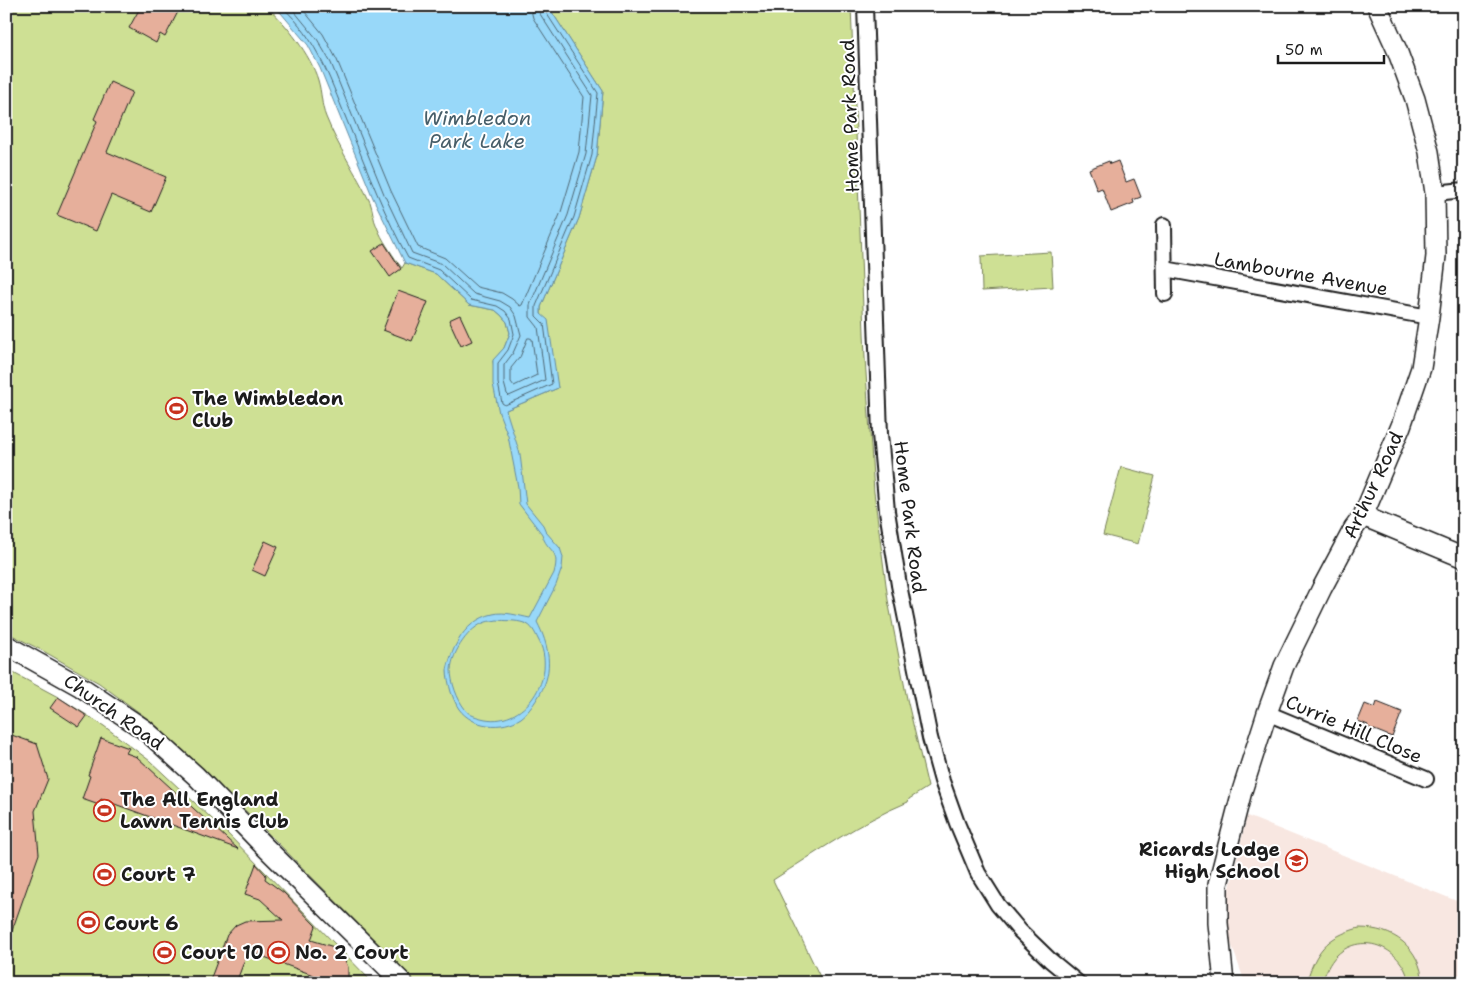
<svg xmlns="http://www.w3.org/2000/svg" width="1470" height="989" font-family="'Shantell Sans',sans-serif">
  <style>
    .built { fill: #f8e7e1 }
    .green { fill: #cee094; stroke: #757e58 }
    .water { fill: #98d8f9; stroke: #668da1; fill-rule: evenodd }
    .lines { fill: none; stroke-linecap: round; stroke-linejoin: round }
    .shore { stroke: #4e6774; stroke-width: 1 }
    .building { fill: #e6af9b; stroke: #1c1c1c }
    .street-casing { stroke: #1c1c1c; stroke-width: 18 }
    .secondary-casing { stroke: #1c1c1c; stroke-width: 22 }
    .street { stroke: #fff; stroke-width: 14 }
    .secondary { stroke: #fff; stroke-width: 19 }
    .labels { text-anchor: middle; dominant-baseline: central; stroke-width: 4; stroke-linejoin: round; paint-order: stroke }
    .street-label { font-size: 19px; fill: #1c1c1c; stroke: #fff }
    .poi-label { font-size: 19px; font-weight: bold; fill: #1c1c1c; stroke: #fff; text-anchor: start }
    .water-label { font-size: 20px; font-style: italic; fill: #475e69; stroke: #fff }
  </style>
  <rect width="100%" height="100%" fill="#fff"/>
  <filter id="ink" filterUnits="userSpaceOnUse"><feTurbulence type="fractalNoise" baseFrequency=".02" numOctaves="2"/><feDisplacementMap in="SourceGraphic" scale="10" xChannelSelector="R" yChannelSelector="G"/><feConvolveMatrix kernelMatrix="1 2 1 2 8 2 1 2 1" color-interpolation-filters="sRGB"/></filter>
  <g filter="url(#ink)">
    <path class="built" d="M1247 816 1464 904V983H1245L1226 929 1224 913Z"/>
    <path class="green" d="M6 6H266C286 23 311 56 318 80 322 93 321 105 326 117 338 147 356 173 370 202 373 210 373 219 377 227 382 240 391 252 398 263L402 268 405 263 436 274 469 305 495 310 501 315 507 322 510 333 504 348 493 361 499 413 558 388 541 314V307L579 218 597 156 603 91 548 6H851L865 358 874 492 888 600 907 699 928 787 909 799 908 802C860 822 817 852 773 880L823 983H417L252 817 152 722 99 683 45 652 6 632Z
      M1051 252 1053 287 982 291 981 256Z
      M1121 467 1155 476 1138 544 1103 535Z
      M6 669 58 697 104 726 150 761 225 831 373 983H6Z
      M1359 928C1394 928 1420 947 1423 983H1409C1404 949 1363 930 1337 955 1329 963 1325 973 1322 983H1306C1316 951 1326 937 1359 928Z"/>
    <path class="water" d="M273 6H548L603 91 597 156 579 218 541 307V314L548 320 558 388 506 410 520 454 526 504 543 525 546 532 560 548 563 557 562 568 556 585 537 622C549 645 554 670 540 694 535 702 529 712 521 718 502 730 473 728 459 709 456 705 453 697 451 692 449 685 447 676 447 670 449 660 453 649 458 641 465 628 478 617 493 614 505 611 519 616 530 618L554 573C561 548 547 553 542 534L519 504 518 487 508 436 499 413 493 384V360L504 348 510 333 507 322 501 315 495 310 469 305 436 274 405 263 373 198 320 68 308 45 281 13ZM497 620C505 621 516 620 524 623 532 625 535 633 538 639 559 676 524 730 481 718 474 716 469 715 465 709 457 699 451 682 451 670 452 652 469 627 486 622 489 621 493 621 497 620Z"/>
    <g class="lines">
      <path class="shore" d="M281 6C318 38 332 85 350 128 368 172 385 216 408 258L439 270 471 300 497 306 505 311 511 319 514 334 508 350 498 363V383L502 403 505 405 552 384 544 324 536 316V306L574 217 592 155 598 93 545 11 544 6
        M290 6 317 39 331 63 384 194 412 253 442 264 474 294 500 301 510 307 516 316 521 335 513 353 504 365V383L507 394 509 396 545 380 538 327 530 317V305L568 215 586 154 592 95 540 14 538 6
        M300 6 323 34 337 60 391 191 418 247 445 258 477 287 502 293 512 299 520 306 522 305 561 212 579 152 584 97 533 18 530 6
        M528 338H530L532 339 537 375 514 386 511 382V368L520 357Z"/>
    </g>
    <path class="building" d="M141 6H181L165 37 160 34 156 43 129 28Z
      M110 82 132 92 107 152 166 177 151 212 111 195 96 231 57 215 97 121 94 119Z
      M1109 161 1110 164 1118 161 1126 182 1134 179 1141 197 1133 200 1134 203 1111 212 1102 188 1097 190 1089 169Z
      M384 243 401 269 390 277 372 251Z
      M398 291 428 302 412 341 383 330Z
      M460 315 472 341 461 346 449 320Z
      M265 541 278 547 265 576 252 570Z
      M58 697 87 716 79 727 50 708Z
      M1377 702 1402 712 1392 737 1367 727 1368 725 1358 721 1365 704 1375 708Z
      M6 733 37 744 48 779 35 811 39 854 8 942H6Z
      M101 738 129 748 126 753 137 757 238 849 101 799 99 805 82 799 90 776 88 775Z
      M256 864 266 875 265 879 284 893 316 926 311 940 334 947 343 956 348 967V983H322L324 979 248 951 236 983H209L227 935 236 925 245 921 283 920 260 899 245 894Z"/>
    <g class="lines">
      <defs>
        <path id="street" d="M865 6 880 434 887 511 899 585 930 738 942 781 957 823 978 873 998 905 1020 931 1050 960 1078 983
          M1435 193 1464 190
          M1164 225 1165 294
          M1165 269 1429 317
          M1267 713 1426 779"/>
        <path id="secondary" d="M1363 516 1464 558
          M6 645 81 687 145 730 196 776 263 845 403 983
          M1224 983 1218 923V884L1242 791 1267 713 1284 666 1322 588 1354 528 1363 516 1401 426 1421 368 1429 317 1436 256 1435 193 1429 152 1415 99 1397 50 1377 6"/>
      </defs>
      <use href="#street" class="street-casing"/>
      <use href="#secondary" class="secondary-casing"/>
      <use href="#street" class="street"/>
      <use href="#secondary" class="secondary"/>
    </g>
  </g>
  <defs>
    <symbol id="stadium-ring" viewBox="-11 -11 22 22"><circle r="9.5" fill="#fff" stroke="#c8321e" stroke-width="1.5"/><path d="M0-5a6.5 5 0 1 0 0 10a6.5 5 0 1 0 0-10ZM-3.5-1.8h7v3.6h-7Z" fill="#c8321e"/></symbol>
    <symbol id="school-ring" viewBox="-11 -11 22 22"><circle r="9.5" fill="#fff" stroke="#c8321e" stroke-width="1.5"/><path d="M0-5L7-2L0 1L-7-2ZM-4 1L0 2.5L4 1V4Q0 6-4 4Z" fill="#c8321e"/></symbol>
  </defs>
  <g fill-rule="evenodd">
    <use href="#stadium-ring" x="164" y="396" width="25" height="25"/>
    <use href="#stadium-ring" x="92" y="798" width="25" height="25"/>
    <use href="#school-ring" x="1284" y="848" width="25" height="25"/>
    <use href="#stadium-ring" x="92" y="862" width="25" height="25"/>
    <use href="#stadium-ring" x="76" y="910" width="25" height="25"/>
    <use href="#stadium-ring" x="152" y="940" width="25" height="25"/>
    <use href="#stadium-ring" x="266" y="940" width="25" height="25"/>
  </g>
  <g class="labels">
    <g class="street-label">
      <text transform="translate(850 116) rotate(-92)">Home Park Road</text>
      <text transform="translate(1301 274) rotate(10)">Lambourne Avenue</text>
      <text transform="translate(1373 485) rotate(-65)">Arthur Road</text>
      <text transform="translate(910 517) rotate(83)">Home Park Road</text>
      <text transform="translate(114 712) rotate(35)">Church Road</text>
      <text transform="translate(1354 729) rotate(23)">Currie Hill Close</text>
    </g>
    <g class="poi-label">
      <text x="192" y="398">The Wimbledon<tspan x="192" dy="22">Club</tspan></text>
      <text x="120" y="799">The All England<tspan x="120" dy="22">Lawn Tennis Club</tspan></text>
      <text x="1280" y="849" text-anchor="end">Ricards Lodge<tspan x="1280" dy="22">High School</tspan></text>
      <text x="121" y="874">Court 7</text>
      <text x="104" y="923">Court 6</text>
      <text x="181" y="952">Court 10</text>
      <text x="295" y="952">No. 2 Court</text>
    </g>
    <g class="water-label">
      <text x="477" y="118">Wimbledon<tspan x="477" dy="23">Park Lake</tspan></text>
    </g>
  </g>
  <rect width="1470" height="989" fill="none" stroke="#fff" stroke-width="25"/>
  <rect x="12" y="12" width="1445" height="964" fill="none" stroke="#1c1c1c" stroke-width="2" filter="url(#ink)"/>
  <path d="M1278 55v8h106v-8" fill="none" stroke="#1c1c1c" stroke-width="2.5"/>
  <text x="1285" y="55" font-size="15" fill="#1c1c1c" stroke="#ffffff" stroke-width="4" paint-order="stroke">50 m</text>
</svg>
